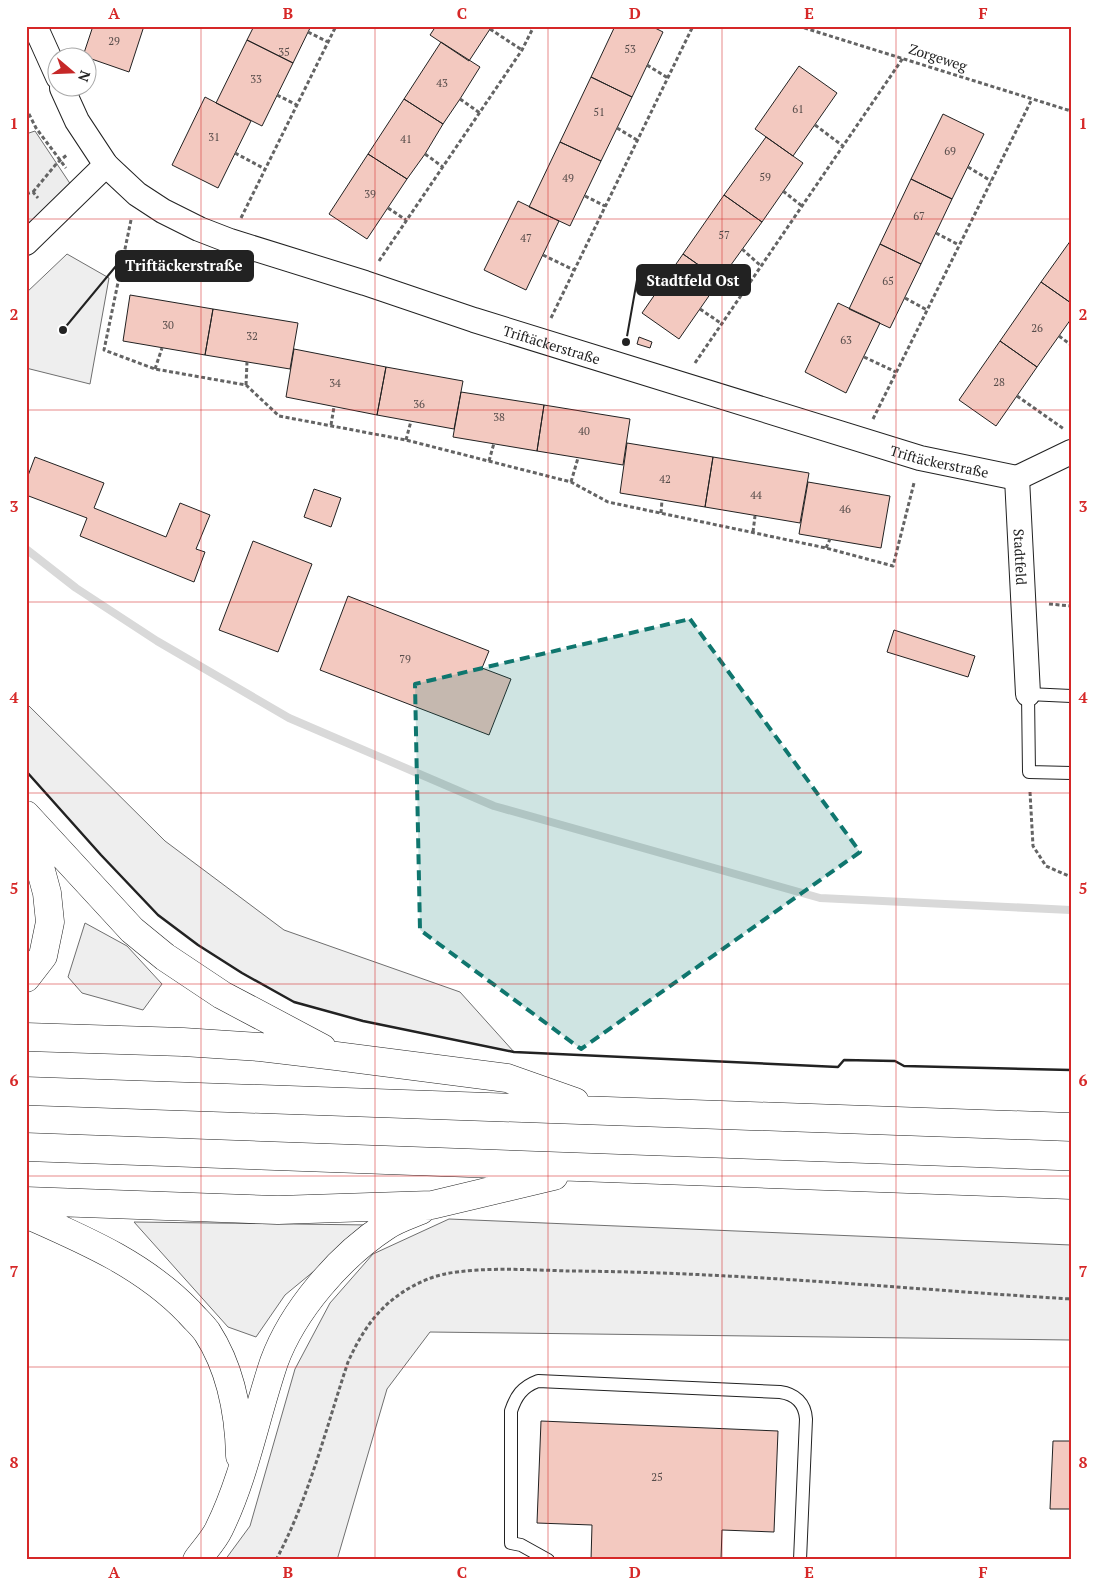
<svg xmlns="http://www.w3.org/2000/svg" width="1097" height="1586" font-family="'PT Serif',serif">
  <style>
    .green { fill: #eee; stroke: #6f6f6f }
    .parking { fill: #ededed; stroke: #6f6f6f }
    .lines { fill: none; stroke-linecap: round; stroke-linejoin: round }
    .stream { stroke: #d9d9d9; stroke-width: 8 }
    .building { fill: #f3c9c0; stroke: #222 }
    .lane-casing { stroke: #222; stroke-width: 14 }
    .street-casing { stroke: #222; stroke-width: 26 }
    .highway-casing { stroke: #222; stroke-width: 29 }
    .path { stroke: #646464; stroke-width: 3; stroke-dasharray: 4 2.5; stroke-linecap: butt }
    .lane { stroke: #fff; stroke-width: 12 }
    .street { stroke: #fff; stroke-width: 24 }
    .highway { stroke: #fff; stroke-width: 28 }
    .wall { stroke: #222; stroke-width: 2.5 }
    .marked { fill: #0f766e; fill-opacity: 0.2; stroke: #0f766e; stroke-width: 4; stroke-dasharray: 10 6; stroke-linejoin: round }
    .grid { fill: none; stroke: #d62828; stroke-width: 1; stroke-opacity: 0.55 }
    .labels { text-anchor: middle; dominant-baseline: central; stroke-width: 4; stroke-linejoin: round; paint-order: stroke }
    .number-label { font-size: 11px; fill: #564c4a }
    .street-label { font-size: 14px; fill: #222; stroke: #fff }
    .leader { fill: none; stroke: #222; stroke-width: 2 }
    .callout-dot { fill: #222; stroke: #fff; stroke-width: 2 }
    .callout { fill: #222; stroke: #222; stroke-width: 2 }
    .callout-label { font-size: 15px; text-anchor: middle; font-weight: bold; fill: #fff }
    .neatline { fill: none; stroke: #d62828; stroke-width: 2 }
    .grid-label { font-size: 16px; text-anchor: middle; font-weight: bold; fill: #d62828 }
  </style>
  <rect width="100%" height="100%" fill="#fff"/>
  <path class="green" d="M67 254 109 278 90 384 26 368V293Z
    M26 703 165 841 284 930 460 992 514 1052 363 1021 294 1002 242 973 198 945 158 915 101 855 26 771Z
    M85 923 127 946 162 984 143 1010 82 993 68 977Z
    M449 1219 1071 1245V1340L430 1332 387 1389 337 1560H225L250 1526 295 1369 330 1303 373 1254Z
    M134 1222 370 1225 285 1295 256 1337 228 1327Z"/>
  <path class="parking" d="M35 131 71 185 26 226V134Z"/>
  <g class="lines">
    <path class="stream" d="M26 549 76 588 157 641 289 718 494 806 820 898 1071 910"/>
  </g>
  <path class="building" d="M93 26H144L129 72 83 56Z
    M254 26H311L293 63 247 40Z
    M436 26H492L469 61 430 35Z
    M615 26H651L663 32 632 97 591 77Z
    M247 40 293 63 262 126 216 103Z
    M441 42 480 67 460 99 443 124 404 99Z
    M799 66 837 93 793 156 755 129Z
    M591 77 632 97 601 161 560 142Z
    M205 97 251 121 218 188 172 165Z
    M404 99 443 124 425 154 407 179 368 154Z
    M943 114 984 134 952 199 911 179Z
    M766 137 803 163 762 222 724 195Z
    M560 142 601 161 570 226 529 207Z
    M368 154 407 179 367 239 329 214Z
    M911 179 952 199 921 264 880 244Z
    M724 195 762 222 720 280 683 254Z
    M518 201 559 221 526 290 484 270Z
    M1071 240V303L1041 282Z
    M880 244 921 264 890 328 849 309Z
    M683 254 720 280 679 339 642 313Z
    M1041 282 1071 303V319L1037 367 1000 341Z
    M130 295 213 309 205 355 123 341Z
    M838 303 880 323 846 393 805 372Z
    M213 309 298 323 290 369 205 355Z
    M639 337 652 342 650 348 637 344Z
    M1000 341 1037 367 996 426 959 400Z
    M294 349 386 367 377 415 286 397Z
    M386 367 463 381 454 429 377 415Z
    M461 392 544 405 537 451 453 437Z
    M544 405 630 419 623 465 537 451Z
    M627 443 713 457 705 507 620 493Z
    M35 457 104 483 94 508 166 537 180 503 210 515 196 549 205 552 194 582 80 536 87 518 26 495V481Z
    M713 457 809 473 800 523 705 507Z
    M808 482 890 496 881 548 799 534Z
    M314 489 341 498 331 527 304 517Z
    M253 541 312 564 278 652 219 630Z
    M348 596 489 651 482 668 511 679 489 735 320 670Z
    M894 630 975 656 968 677 887 652Z
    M541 1421 778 1431 774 1532 722 1530 721 1560H591L592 1525 537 1523Z
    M1053 1441H1071V1509H1050Z"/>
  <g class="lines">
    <defs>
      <path id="lane" d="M1071 696 1028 694 1029 772 1071 773
        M548 1560 521 1545 511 1543V1411C516 1396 522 1387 538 1381L780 1392C795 1394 805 1403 806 1419L800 1560"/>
      <g id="street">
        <path d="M35 26 58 77"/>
        <path id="s1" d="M62 88 77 121 106 165 137 194 163 211 199 229 230 241 365 283 474 320 920 458 1017 478"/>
        <path d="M26 243 106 165"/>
        <path id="s2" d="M1017 478 1028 694"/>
        <path d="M1017 478 1071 452"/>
      </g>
      <path id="highway" d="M26 815 132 930 165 957 222 995 322 1048
        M26 831 37 856 47 893 50 922 43 956 26 978
        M26 1037 183 1042 260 1047 336 1056 507 1078 575 1102
        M26 1091 1071 1127
        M26 1147 1071 1185
        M26 1201 278 1210 432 1205 554 1176
        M26 1214C85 1240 144 1265 189 1312 195 1319 202 1325 207 1332 231 1369 239 1412 240 1456
        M197 1560C204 1550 214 1540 219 1529 245 1476 255 1418 274 1362 293 1310 340 1256 386 1226 396 1219 409 1215 421 1210"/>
    </defs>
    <use href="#lane" class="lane-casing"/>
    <use href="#street" class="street-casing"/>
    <use href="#highway" class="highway-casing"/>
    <path class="path" d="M798 26 1071 111
      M490 29 522 50
      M308 32 328 42
      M647 65 668 78
      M277 95 297 105
      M460 99 480 113
      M26 108 36 128 66 168
      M815 125 843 146
      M617 128 637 140
      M235 153 265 169
      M425 154 443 167
      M968 167 991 181
      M783 191 802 206
      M33 192 57 163 68 154
      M26 194 33 192 38 198
      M585 196 605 206
      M388 208 406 220
      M241 218 336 26
      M131 220 104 350 155 369 246 385 279 416 406 440 571 482 608 502 826 548 893 566 914 483
      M936 233 959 245
      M742 249 761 266
      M543 255 574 270
      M379 261 522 50 534 26
      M905 298 927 310
      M700 309 722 324
      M551 318 693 26
      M1059 336 1071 345
      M864 357 896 372
      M695 363 903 58
      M155 369 162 348
      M246 385 247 362
      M1017 396 1064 429
      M873 419 1032 99
      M331 425 334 407
      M406 440 411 421
      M489 461 494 443
      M571 482 578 458
      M661 513 662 500
      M753 532 755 516
      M826 548 830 539
      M1049 604 1071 606
      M1030 792 1033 846 1046 866 1071 877
      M276 1560C309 1498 326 1428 348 1362 366 1322 387 1296 428 1279 462 1265 531 1270 569 1271 737 1272 904 1289 1071 1299"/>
    <use href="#lane" class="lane"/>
    <use href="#street" class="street"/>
    <use href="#highway" class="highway"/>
    <path class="wall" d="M26 771 101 855 158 915 198 945 242 973 294 1002 363 1021 514 1052 838 1067 844 1060 895 1061 904 1066 1071 1070"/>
  </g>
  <path class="marked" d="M690 619 860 852 581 1049 420 930 415 684Z"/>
  <path class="grid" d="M201 26V1560M375 26V1560M548 26V1560M722 26V1560M896 26V1560M26 219H1071M26 410H1071M26 602H1071M26 793H1071M26 984H1071M26 1176H1071M26 1367H1071"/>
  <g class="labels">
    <g class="number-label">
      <text x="114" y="41">29</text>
      <text x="630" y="49">53</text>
      <text x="284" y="52">35</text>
      <text x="256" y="79">33</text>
      <text x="442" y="83">43</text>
      <text x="798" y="109">61</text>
      <text x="599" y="112">51</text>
      <text x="214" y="137">31</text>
      <text x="406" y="139">41</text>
      <text x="950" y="151">69</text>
      <text x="765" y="177">59</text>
      <text x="568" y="178">49</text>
      <text x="370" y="194">39</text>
      <text x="919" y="216">67</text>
      <text x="724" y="235">57</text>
      <text x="526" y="238">47</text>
      <text x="888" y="281">65</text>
      <text x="168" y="325">30</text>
      <text x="1037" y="328">26</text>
      <text x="252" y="336">32</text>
      <text x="846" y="340">63</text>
      <text x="999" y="382">28</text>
      <text x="335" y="383">34</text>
      <text x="419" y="404">36</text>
      <text x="499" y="417">38</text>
      <text x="584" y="431">40</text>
      <text x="665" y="479">42</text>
      <text x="756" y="495">44</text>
      <text x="845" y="509">46</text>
      <text x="405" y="659">79</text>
      <text x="657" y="1477">25</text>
    </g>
    <g class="street-label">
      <text transform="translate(938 57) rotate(18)">Zorgeweg</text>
      <text stroke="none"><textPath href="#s1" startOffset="574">Triftäckerstraße</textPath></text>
      <text stroke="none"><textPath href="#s1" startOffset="979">Triftäckerstraße</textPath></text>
      <text stroke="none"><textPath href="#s2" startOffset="79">Stadtfeld</textPath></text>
    </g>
  </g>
  <path class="leader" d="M63 330L116 266M626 342L637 280"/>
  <g class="callout-dot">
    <circle cx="63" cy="330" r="5"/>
    <circle cx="626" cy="342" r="5"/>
  </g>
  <g class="callout">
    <rect x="116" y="251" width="137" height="30" rx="5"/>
    <rect x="637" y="265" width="113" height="30" rx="5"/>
  </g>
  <g class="callout-label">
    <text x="184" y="271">Triftäckerstraße</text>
    <text x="693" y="286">Stadtfeld Ost</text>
  </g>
  <rect width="1097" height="1586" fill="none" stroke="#ffffff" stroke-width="55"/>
  <g transform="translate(72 72) rotate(109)"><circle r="24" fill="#ffffff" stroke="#a7a7a7"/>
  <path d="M0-4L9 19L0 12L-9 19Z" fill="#c62828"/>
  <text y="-8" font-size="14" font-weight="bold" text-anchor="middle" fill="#222222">N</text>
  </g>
  <rect x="28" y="28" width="1042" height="1530" class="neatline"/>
  <g class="grid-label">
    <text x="114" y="19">A</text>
    <text x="288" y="19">B</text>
    <text x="462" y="19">C</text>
    <text x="635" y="19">D</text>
    <text x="809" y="19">E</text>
    <text x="983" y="19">F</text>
    <text x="14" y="129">1</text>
    <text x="1083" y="129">1</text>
    <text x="14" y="320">2</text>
    <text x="1083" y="320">2</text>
    <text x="14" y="512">3</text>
    <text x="1083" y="512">3</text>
    <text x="14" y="703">4</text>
    <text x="1083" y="703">4</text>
    <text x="14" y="894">5</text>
    <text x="1083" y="894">5</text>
    <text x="14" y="1086">6</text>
    <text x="1083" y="1086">6</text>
    <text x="14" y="1277">7</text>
    <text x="1083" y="1277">7</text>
    <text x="14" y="1468">8</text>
    <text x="1083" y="1468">8</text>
    <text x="114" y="1578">A</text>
    <text x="288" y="1578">B</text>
    <text x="462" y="1578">C</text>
    <text x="635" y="1578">D</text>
    <text x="809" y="1578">E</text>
    <text x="983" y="1578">F</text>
  </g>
</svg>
